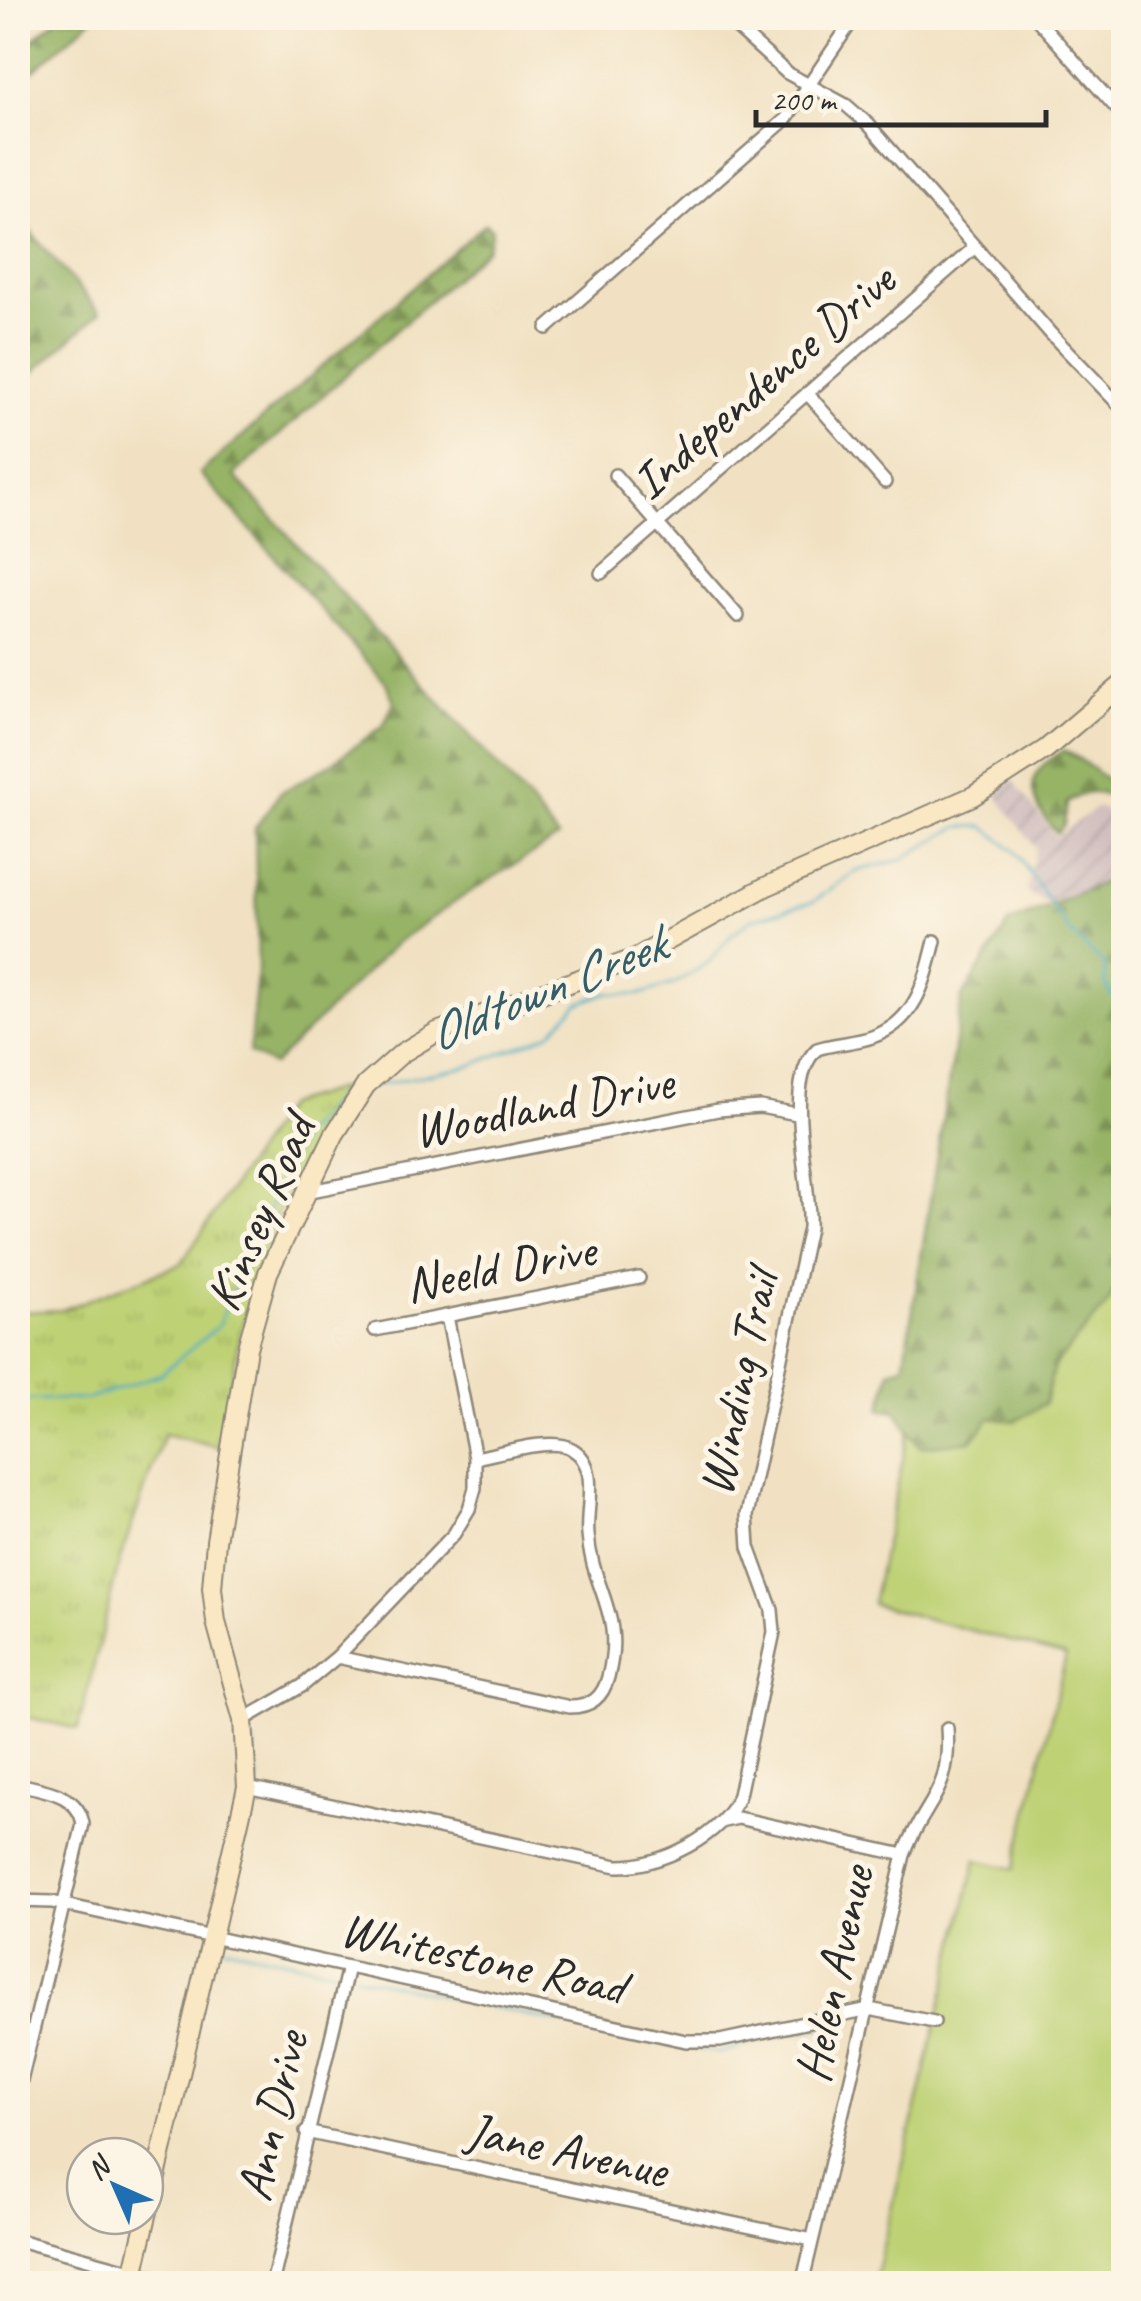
<svg xmlns="http://www.w3.org/2000/svg" width="1141" height="2301" font-family="Caveat,sans-serif">
  <style>
    .industrial { fill: url(#industrial-furrows) }
    .green { fill: #bed174; stroke: #747e50; stroke-width: 2.5 }
    .forest { fill: url(#forest-firs); stroke: #606f48; stroke-width: 2.5 }
    .park { fill: url(#park-tufts); stroke: #747e50; stroke-width: 2.5 }
    .lines { fill: none; stroke-linecap: round; stroke-linejoin: round }
    .stream { stroke: #42abc1; stroke-width: 2.5 }
    .street-casing { stroke: #8e8676; stroke-width: 16 }
    .secondary-casing { stroke: #8e8676; stroke-width: 22 }
    .street { stroke: #fff; stroke-width: 11 }
    .secondary { stroke: #fae7c3; stroke-width: 18 }
    .labels { text-anchor: middle; dominant-baseline: central; stroke-width: 10; stroke-linejoin: round; paint-order: stroke }
    .street-label { font-size: 50px; fill: #2b2b2b; stroke: #fcf5e5 }
    .water-label { font-size: 52px; font-style: italic; fill: #345e67; stroke: #fcf5e5 }
  </style>
  <defs>
    <pattern id="industrial-furrows" width="10" height="10" patternUnits="userSpaceOnUse" patternTransform="scale(2.5)"><rect width="10" height="10" fill="#d2bfc0"/><path d="M-1 1l2-2M0 10L10 0M9 11l2-2" fill="none" stroke="#b4a4a5"/></pattern>
    <pattern id="forest-firs" width="22" height="20" patternUnits="userSpaceOnUse" patternTransform="scale(2.5)"><rect width="22" height="20" fill="#96b366"/><path d="M5 1l3.5 6h-7zM16 11l3.5 6h-7z" fill="#7b9254"/></pattern>
    <pattern id="park-tufts" width="24" height="20" patternUnits="userSpaceOnUse" patternTransform="scale(2.5)"><rect width="24" height="20" fill="#bed174"/><path d="M3 7l-1-3M5 7V3M7 7l1-3M15 17l-1-3M17 17v-4M19 17l1-3" fill="none" stroke="#a3b465"/></pattern>
  </defs>
  <rect width="100%" height="100%" fill="#fcf5e5"/>
  <filter id="ink" filterUnits="userSpaceOnUse"><feTurbulence type="fractalNoise" baseFrequency=".01" numOctaves="2"/><feDisplacementMap in="SourceGraphic" scale="20" xChannelSelector="R" yChannelSelector="G"/><feConvolveMatrix kernelMatrix="1 2 1 2 8 2 1 2 1" color-interpolation-filters="sRGB"/></filter>
  <filter id="wash" filterUnits="userSpaceOnUse"><feTurbulence type="fractalNoise" baseFrequency=".0048" numOctaves="4" result="noise"/><feDisplacementMap in="SourceGraphic" scale="40" xChannelSelector="R" yChannelSelector="G"/><feGaussianBlur stdDeviation="2.25" result="paint"/><feColorMatrix in="noise" values="0 0 0 0 0 0 0 0 0 0 0 0 0 0 0 0 0 1.4 0 .05"/><feComposite in="paint" operator="in"/></filter>
  <g filter="url(#wash)">
    <rect width="100%" height="100%" fill="#f1e1c2"/>
    <path class="industrial" d="M1004 768 1056 837 1097 807 1123 818V940L1026 892 1036 848 984 779Z"/>
    <path class="green" d="M1123 1190V2283H874L976 1860 1014 1869 1066 1656 872 1604 919 1384Z"/>
    <path class="forest" d="M58 18H93L18 84V52Z
      M18 217 100 313 18 386Z
      M485 224 492 230 488 248 234 475 530 802 558 838 468 893 397 942 273 1065 249 1053 258 967 255 828 280 793 329 765 383 726 394 702 386 683 200 473Z
      M1063 751C1086 758 1100 781 1123 786V804C1103 792 1088 787 1067 803L1064 825 1057 833C1029 800 1019 775 1063 751Z
      M1106 881 1124 907 1123 1274 1108 1303 1054 1366 1045 1403 1016 1421 990 1418 971 1441 920 1447 896 1411 881 1409 890 1370 904 1366 962 997 1009 923Z"/>
    <path class="park" d="M342 1088 278 1212 240 1333 220 1447 164 1434 120 1559 78 1729 18 1715V1312L62 1310 181 1264 286 1105Z"/>
    <g class="lines">
      <path class="stream" d="M377 1085 470 1066 549 1034 578 1004 606 993 638 995 676 983 709 962 732 934 752 919 813 902 856 871 901 860 958 827 983 826 1015 851 1069 931 1105 965V983L1124 1019
        M18 1400 89 1399 161 1374 218 1326 300 1138 340 1093 354 1090
        M253 1742 258 1783
        M230 1900 250 1810
        M223 1934 226 1917
        M221 1942 220 1946 340 1972
        M353 1975 619 2036 721 2053 767 2038 854 2022"/>
    </g>
  </g>
  <g filter="url(#ink)">
    <g class="lines">
      <defs>
        <path id="street" d="M1036 18 1118 110
          M736 27 787 73 846 105 869 125 1051 334 1124 410
          M547 328 786 119 854 18
          M807 393 885 482
          M615 475 738 616
          M601 573 975 247
          M306 1192 718 1110 760 1107 797 1114
          M375 1330 639 1278
          M337 1657 570 1707C591 1707 603 1697 608 1677 625 1614 592 1590 588 1535 585 1507 601 1466 572 1449 553 1436 498 1454 475 1458
          M243 1720 302 1686 337 1657 454 1534 469 1509 475 1488V1458L447 1316
          M18 1784C43 1790 78 1793 83 1824L18 2093
          M247 1787 617 1866C659 1867 724 1836 739 1795L774 1632 772 1610 749 1547 747 1515 809 1228C812 1181 781 1082 817 1049 835 1043 855 1043 872 1037 916 1022 925 981 935 941
          M724 1821 738 1818 904 1855 802 2284
          M904 1855C924 1800 952 1796 947 1728
          M18 1901 52 1902 686 2041H720L869 2009 934 2022
          M306 2132 812 2240
          M18 2240 179 2284
          M272 2284 348 1967"/>
        <path id="secondary" d="M131 2284 247 1787 243 1720 216 1622 212 1588 216 1541 247 1348 268 1273 334 1135 366 1085 402 1053 437 1032 636 958 765 887 973 796 1046 749 1124 683"/>
      </defs>
      <use href="#street" class="street-casing"/>
      <use href="#secondary" class="secondary-casing"/>
      <use href="#street" class="street"/>
      <use href="#secondary" class="secondary"/>
    </g>
  </g>
  <g class="labels">
    <g class="street-label">
      <text transform="translate(763 381) rotate(-41)">Independence Drive</text>
      <text transform="translate(543 1106) rotate(-11)">Woodland Drive</text>
      <text transform="translate(260 1213) rotate(-67)">Kinsey Road</text>
      <text transform="translate(500 1267) rotate(-11)">Neeld Drive</text>
      <text transform="translate(738 1383) rotate(-78)">Winding Trail</text>
      <text transform="translate(483 1958) rotate(12)">Whitestone Road</text>
      <text transform="translate(834 1974) rotate(-78)">Helen Avenue</text>
      <text transform="translate(272 2116) rotate(-77)">Ann Drive</text>
      <text transform="translate(567 2150) rotate(12)">Jane Avenue</text>
    </g>
    <g class="water-label">
      <text transform="translate(546 989) rotate(-22)">Oldtown Creek</text>
    </g>
  </g>
  <rect width="1141" height="2301" fill="none" stroke="#fcf5e5" stroke-width="60"/>
  <g transform="translate(115 2186) rotate(315)"><circle r="48" fill="#fcf5e5" stroke="#a8a49b" stroke-width="2.5"/>
  <path d="M0-8L18 38L0 25L-18 38Z" fill="#1f6fb2"/>
  <text y="-15" font-size="28" font-weight="bold" text-anchor="middle" fill="#2b2b2b">N</text>
  </g>
  <path d="M756 110v15h290v-15" fill="none" stroke="#2b2b2b" stroke-width="5"/>
  <text x="771" y="110" font-size="30" fill="#2b2b2b" stroke="#fcf5e5" stroke-width="8" paint-order="stroke">200 m</text>
</svg>
